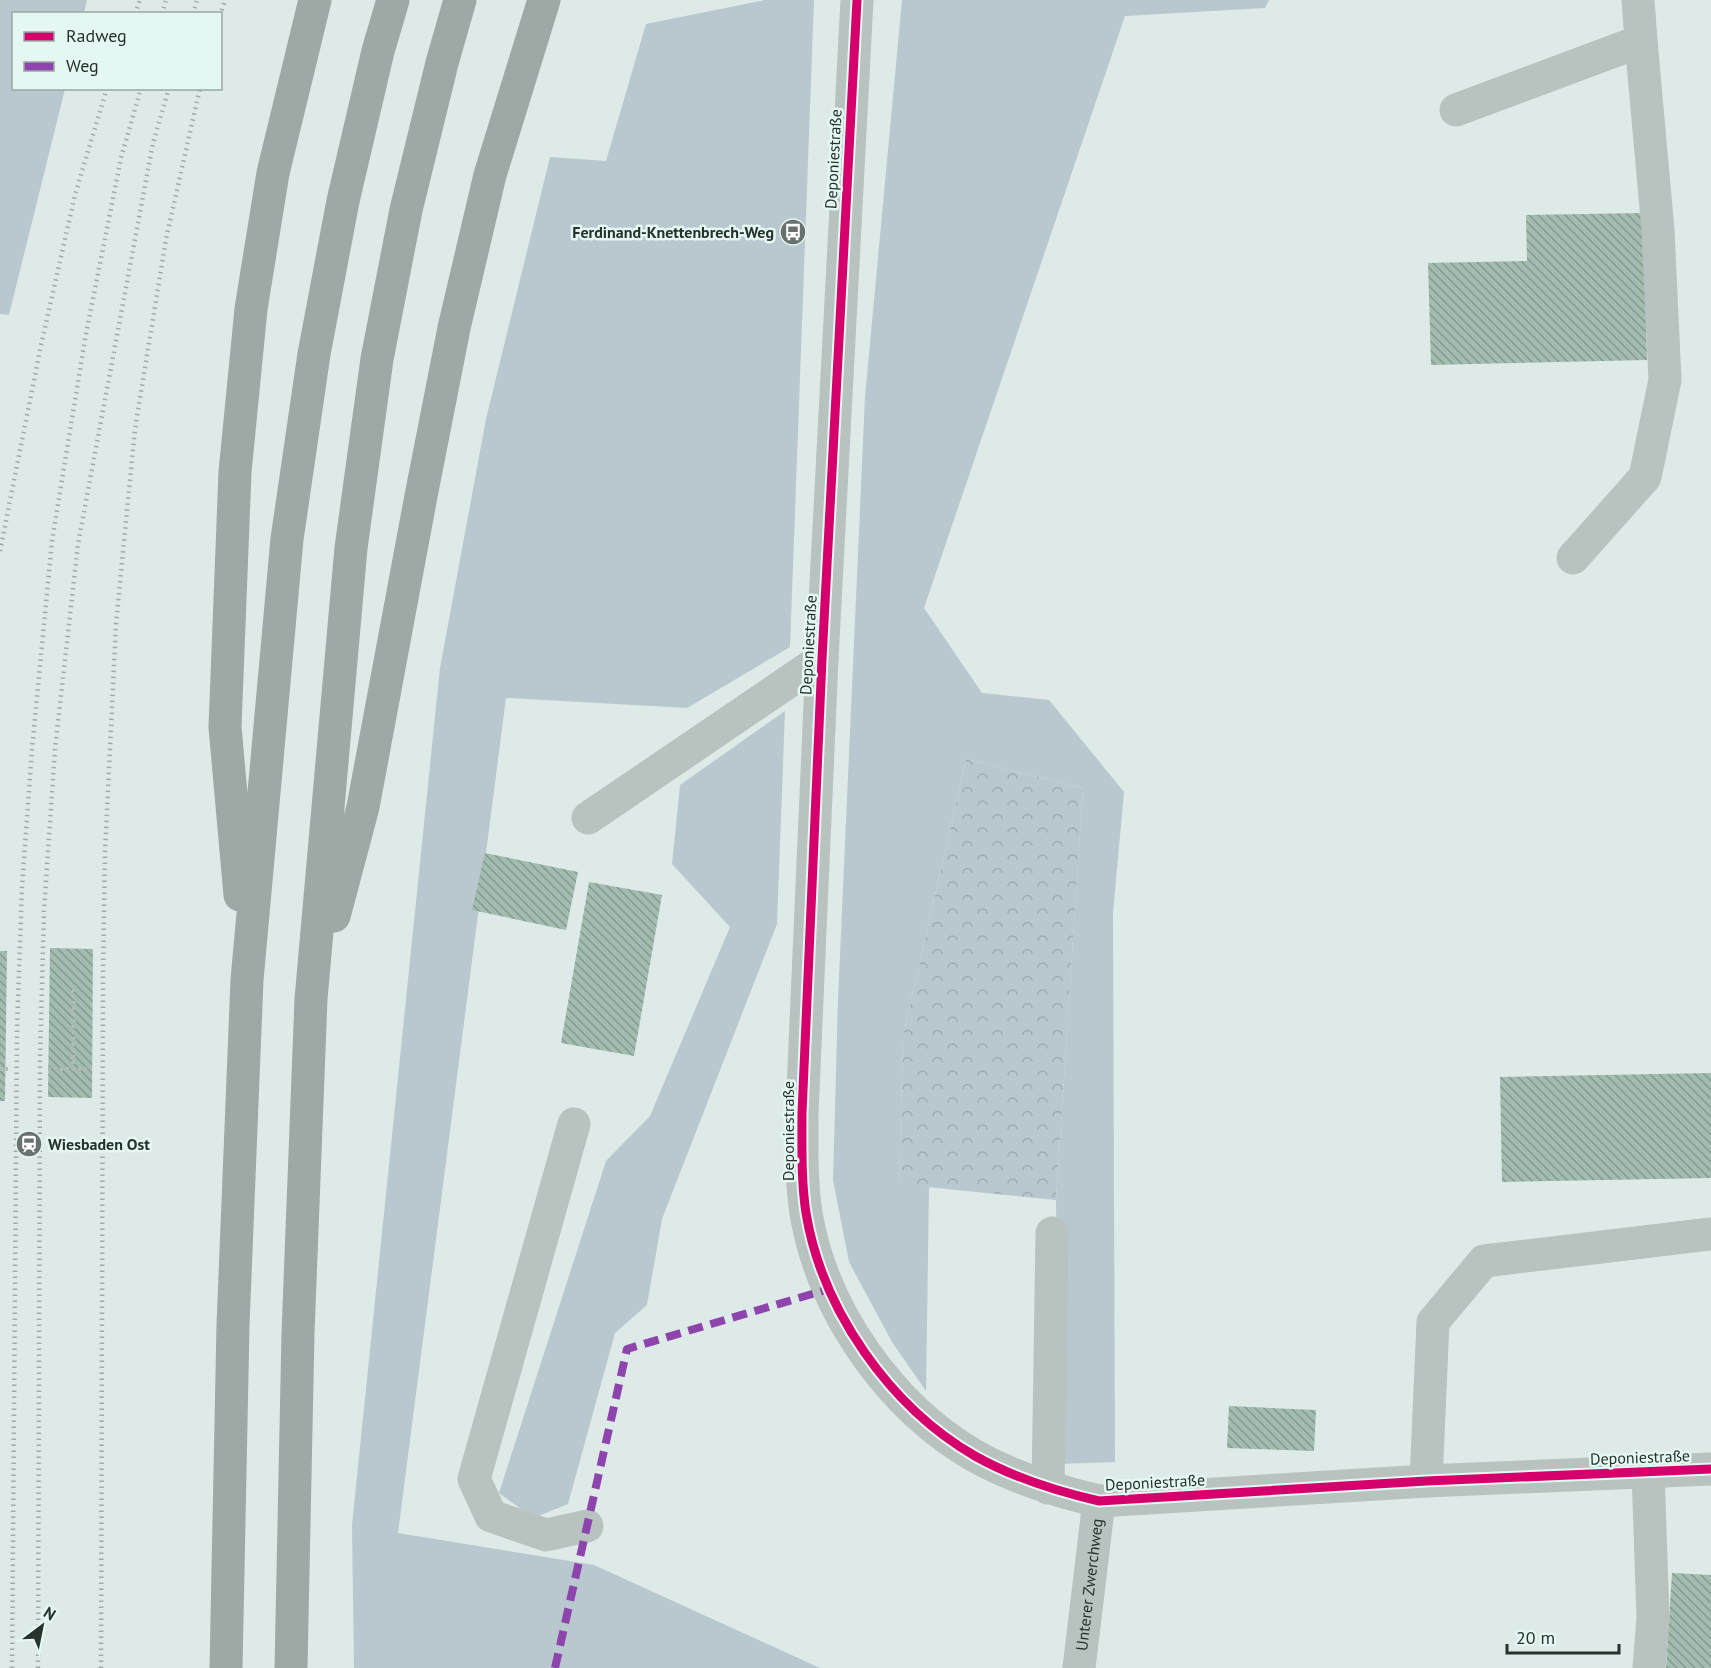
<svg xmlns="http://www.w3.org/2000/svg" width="1711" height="1668" font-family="'PT Sans',sans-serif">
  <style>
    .green { fill: #b9c7cf }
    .forest { fill: url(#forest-crowns) }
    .building { fill: url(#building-back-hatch) }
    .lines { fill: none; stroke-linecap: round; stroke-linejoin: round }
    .path { stroke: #b0bbb7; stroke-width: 4; stroke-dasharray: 3 3; stroke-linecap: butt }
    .minor { stroke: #b8c2bf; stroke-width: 33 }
    .highway { stroke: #9da9a5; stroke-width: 33 }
    .rail { stroke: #a2aaa7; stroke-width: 4.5; stroke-dasharray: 1.5 4.5; stroke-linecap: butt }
    .quiet { stroke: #8e44ad; stroke-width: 8; stroke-dasharray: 15 8; stroke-linecap: butt }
    .cycleway-casing { stroke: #e5f7f2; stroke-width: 13 }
    .cycleway { stroke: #d6006c; stroke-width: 9 }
    .labels { text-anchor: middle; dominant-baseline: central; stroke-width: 5; stroke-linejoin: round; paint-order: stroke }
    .street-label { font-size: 16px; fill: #27322d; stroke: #e5f7f2 }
    .poi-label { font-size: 16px; font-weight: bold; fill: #27322d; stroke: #e5f7f2; text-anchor: end }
  </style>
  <defs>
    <pattern id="forest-crowns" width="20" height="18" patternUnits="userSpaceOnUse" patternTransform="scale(1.5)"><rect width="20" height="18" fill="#b9c7cf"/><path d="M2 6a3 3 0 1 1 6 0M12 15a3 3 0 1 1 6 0" fill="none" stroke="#9fabb2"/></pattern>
    <pattern id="building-back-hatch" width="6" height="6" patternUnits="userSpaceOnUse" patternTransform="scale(1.5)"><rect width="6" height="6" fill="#a2bcaf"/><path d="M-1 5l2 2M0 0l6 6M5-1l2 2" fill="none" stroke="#84998f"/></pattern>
  </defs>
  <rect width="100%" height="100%" fill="#deeae7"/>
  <path class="green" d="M0 0H87L84 13 14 14V88L65 89 9 315 0 314Z
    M765 0H814L790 647 687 708 506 698 398 1533 594 1565 820 1668H354L352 1525 440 668 486 419 550 157 606 161 646 24Z
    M902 0H1269L1265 8 1125 16 924 608 982 693 1049 700 1124 792 1113 913 1115 1462 1059 1464 1056 1200 1083 788 966 759 903 1036 899 1183 929 1187 926 1391 892 1342 849 1262 833 1180 838 1000 865 397Z
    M785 711 777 924 662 1219 647 1305 615 1333 568 1504 533 1518 499 1493 606 1161 650 1116 730 927 672 864 680 785Z"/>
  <path class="forest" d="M966 759 1083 788 1056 1200 899 1184 903 1036Z"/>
  <path class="building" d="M1643 213 1647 360 1431 365 1428 263 1527 261 1526 215Z
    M485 853 578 872 566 930 472 910Z
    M589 882 662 895 634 1056 561 1043Z
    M50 948 93 949 92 1098 48 1097Z
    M0 951H7L5 1101H0Z
    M1711 1073V1178L1502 1182 1500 1077Z
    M1229 1406 1316 1410 1314 1451 1227 1448Z
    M1672 1573 1711 1575V1668H1666Z"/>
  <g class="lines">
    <path class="path" d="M0 1069H8
      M48 1069H92
      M73 1070 74 986"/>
    <g class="minor">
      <path d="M857 0 822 659 802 1113C802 1147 801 1180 806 1213 822 1310 890 1407 975 1456 1014 1478 1056 1491 1099 1501L1426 1481 1711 1469"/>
      <path d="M1456 110 1641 41 1638 0"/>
      <path d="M1573 558 1645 477 1665 380 1658 230 1641 41"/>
      <path d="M588 818 822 659"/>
      <path d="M574 1124 474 1479 491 1516 546 1535 587 1526"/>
      <path d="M1648 1471 1653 1618 1649 1668"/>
      <path d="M1426 1481 1433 1322 1484 1261 1711 1234"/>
      <path d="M1048 1488 1052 1233"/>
      <path id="s1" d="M1079 1668 1099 1501"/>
    </g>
    <path class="highway" d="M240 895 225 727 235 472 251 309 273 173 315 0
      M334 916 363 807 421 496 454 328 490 175 544 0
      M226 1668 233 1325 247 980 287 539 314 354 343 201 378 51 393 0
      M291 1668 298 1333 311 999 351 548 377 359 406 210 442 63 460 0"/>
    <path class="rail" d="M135 14 140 0
      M162 14 166 0
      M193 14 197 0
      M220 16 225 0
      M0 551 41 345 75 195 107 88
      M12 1668 17 1029 22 887 32 749 52 541 85 339 121 158 141 88
      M38 1668 40 1059 44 911 55 749 78 544 153 143 169 88
      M101 1668 103 972 105 853 116 624 135 429 166 239 200 88"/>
    <path class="quiet" d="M555 1668 627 1349 829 1289"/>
    <defs>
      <path id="cycleway" d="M857 0 822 659 802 1113C802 1147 801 1180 806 1213 822 1310 890 1407 975 1456 1014 1478 1056 1491 1099 1501L1426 1481 1711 1469"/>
    </defs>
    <use href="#cycleway" class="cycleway-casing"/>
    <use href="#cycleway" class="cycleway"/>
  </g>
  <defs>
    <symbol id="bus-disc" viewBox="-11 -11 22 22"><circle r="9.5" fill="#67726e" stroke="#e5f7f2"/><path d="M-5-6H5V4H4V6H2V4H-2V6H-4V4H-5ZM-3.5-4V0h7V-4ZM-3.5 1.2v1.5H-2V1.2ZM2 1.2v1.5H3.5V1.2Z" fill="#fff"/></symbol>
    <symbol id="station-disc" viewBox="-11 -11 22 22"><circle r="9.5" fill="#67726e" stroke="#e5f7f2"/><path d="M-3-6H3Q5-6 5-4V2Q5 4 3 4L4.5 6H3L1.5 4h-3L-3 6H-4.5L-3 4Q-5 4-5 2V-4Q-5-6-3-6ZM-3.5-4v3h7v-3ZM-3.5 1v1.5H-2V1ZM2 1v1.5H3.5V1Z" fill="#fff"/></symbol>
  </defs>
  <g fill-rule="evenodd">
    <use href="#bus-disc" x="778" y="217" width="30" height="30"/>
    <use href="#station-disc" x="14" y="1129" width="30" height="30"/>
  </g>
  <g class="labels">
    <g class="street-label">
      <text transform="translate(833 159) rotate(-87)">Deponiestraße</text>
      <text transform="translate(808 645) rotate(-87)">Deponiestraße</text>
      <text transform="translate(788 1131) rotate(-90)">Deponiestraße</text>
      <text transform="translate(1640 1457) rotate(-2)">Deponiestraße</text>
      <text transform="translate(1155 1482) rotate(-3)">Deponiestraße</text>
      <text stroke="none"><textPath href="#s1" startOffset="84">Unterer Zwerchweg</textPath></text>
    </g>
    <g class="poi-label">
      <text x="774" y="232">Ferdinand-Knettenbrech-Weg</text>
      <text x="48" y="1144" text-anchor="start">Wiesbaden Ost</text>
    </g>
  </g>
  <rect x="12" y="12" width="210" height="78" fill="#e5f7f2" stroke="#99a8a3" stroke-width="1.5"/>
  <rect x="24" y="32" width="30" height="9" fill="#d6006c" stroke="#99a8a3" stroke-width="1.5"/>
  <text x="66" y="42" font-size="18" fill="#27322d">Radweg</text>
  <rect x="24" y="62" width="30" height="9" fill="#8e44ad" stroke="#99a8a3" stroke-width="1.5"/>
  <text x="66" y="72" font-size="18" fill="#27322d">Weg</text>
  <g transform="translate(42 1626) rotate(32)" stroke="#e5f7f2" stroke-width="4.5" paint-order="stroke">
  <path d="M0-4.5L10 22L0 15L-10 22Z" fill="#27322d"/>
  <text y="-9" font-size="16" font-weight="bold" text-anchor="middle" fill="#27322d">N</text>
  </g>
  <path d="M1507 1644v9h112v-9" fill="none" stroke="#27322d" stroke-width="3"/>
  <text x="1516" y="1644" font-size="18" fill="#27322d" stroke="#e5f7f2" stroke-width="4.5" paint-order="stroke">20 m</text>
</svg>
